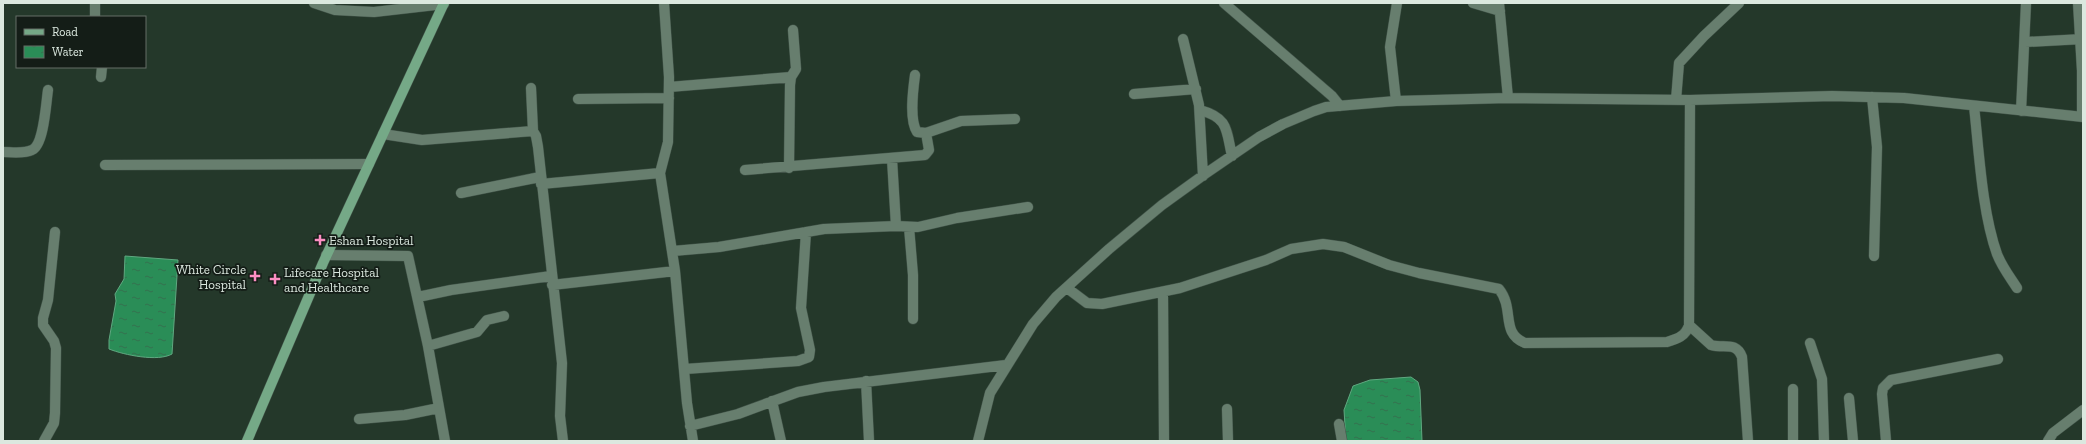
<svg xmlns="http://www.w3.org/2000/svg" width="2086" height="444" font-family="'Zilla Slab',serif">
  <style>
    .water { fill: url(#water-ripples); stroke: #5fa880 }
    .lines { fill: none; stroke-linecap: round; stroke-linejoin: round }
    .minor-casing { stroke: #415348; stroke-width: 11 }
    .major-casing { stroke: #415348; stroke-width: 11 }
    .minor { stroke: #677e6e; stroke-width: 10 }
    .major { stroke: #75a987; stroke-width: 10 }
    .poi-dot { fill: #fc8fc3; stroke: #141d17; stroke-width: 1.5 }
    .labels { text-anchor: middle; dominant-baseline: central; stroke-width: 3.5; stroke-linejoin: round; paint-order: stroke }
    .poi-label { font-size: 13px; fill: #dbe8df; stroke: #141d17; text-anchor: start }
  </style>
  <defs>
    <pattern id="water-ripples" width="26" height="14" patternUnits="userSpaceOnUse"><rect width="26" height="14" fill="#2a8d57"/><path d="M2 4q2-2 4 0t4 0M15 11q2-2 4 0t4 0" fill="none" stroke="#34714f"/></pattern>
  </defs>
  <rect width="100%" height="100%" fill="#24382a"/>
  <path class="water" d="M125 256 178 260 172 354C158 362 124 355 109 349V340L116 301 115 294 124 279Z
    M1411 377 1418 382 1420 390 1422 441H1346L1344 410 1353 386 1370 380Z"/>
  <g class="lines">
    <defs>
      <path id="minor" d="M314 3 335 10 374 12 444 4
        M664 3 669 77 668 142 660 173 675 271 687 403 693 441
        M1224 3 1332 96 1340 106
        M1473 3 1500 11
        M1499 3 1508 98
        M2078 3 2082 71V116
        M95 17V3
        M1183 39 1199 105 1203 176
        M2025 42 2083 39
        M101 77 102 67
        M669 87 791 77
        M531 88 533 131 536 136 538 147 562 363 560 416 563 441
        M1134 94 1196 89
        M1872 97 1877 147 1874 256
        M578 99 669 98
        M1676 100 1679 63 1704 36 1739 3
        M1396 101 1390 47 1397 3
        M1974 106C1979 151 1982 212 1997 254 2002 267 2010 277 2017 288
        M1200 110C1229 118 1226 130 1232 156
        M2021 111 2026 3
        M926 133 961 121 1015 119
        M383 134 422 140 533 131
        M3 152C12 152 24 154 32 150 44 145 46 103 48 90
        M892 159 896 226
        M105 165 369 164
        M789 168 790 85 791 77 796 69 793 30
        M745 170 925 155 929 150 926 133 917 132C909 120 913 90 915 75
        M541 184 660 173
        M461 193 540 177
        M909 227 913 275V319
        M673 251 719 247 824 229 896 226 918 227 957 218 1028 207
        M326 255 408 256 428 346 445 441
        M552 285 675 271
        M1067 288 1087 303 1102 304 1180 288 1266 260 1291 249 1323 244 1344 247 1389 265 1419 273 1499 289C1515 309 1500 333 1525 343L1667 342C1677 339 1686 336 1689 325L1690 100
        M1163 292 1164 441
        M418 297 451 290 551 276
        M1689 325 1711 345C1724 349 1736 341 1742 357L1748 441
        M1810 343 1822 379 1824 441
        M428 346 477 332 487 320 504 316
        M685 369 798 361 809 357 810 350 801 308 806 232
        M866 381 869 441
        M1849 398 1853 441
        M772 401 781 441
        M1227 409 1228 441
        M359 419 405 415 439 408
        M1339 424 1342 441
        M690 426 738 414 798 392 824 387 1006 365
        M44 441 54 423 55 413 56 348 54 341 43 325V318L48 300 55 232
        M978 441 990 393 1033 324 1056 297 1109 249 1162 205 1205 174 1259 137 1283 124 1314 111 1326 107 1396 101 1508 98 1690 100 1832 96 1904 98 2083 117
        M1793 441V389
        M1886 441 1882 394 1883 388 1891 380 1998 359
        M2048 441 2053 433 2083 410"/>
      <path id="major" d="M247 441 323 263 444 3"/>
    </defs>
    <use href="#minor" class="minor-casing"/>
    <use href="#major" class="major-casing"/>
    <use href="#minor" class="minor"/>
    <use href="#major" class="major"/>
  </g>
  <g class="poi-dot">
    <path d="M318 234h4v4h4v4h-4v4h-4v-4h-4v-4h4z"/>
    <path d="M253 270h4v4h4v4h-4v4h-4v-4h-4v-4h4z"/>
    <path d="M273 273h4v4h4v4h-4v4h-4v-4h-4v-4h4z"/>
  </g>
  <g class="labels">
    <g class="poi-label">
      <text x="329" y="240">Eshan Hospital</text>
      <text x="246" y="269" text-anchor="end">White Circle<tspan x="246" dy="15">Hospital</tspan></text>
      <text x="284" y="272">Lifecare Hospital<tspan x="284" dy="15">and Healthcare</tspan></text>
    </g>
  </g>
  <rect width="2086" height="444" fill="none" stroke="#dbe8df" stroke-width="8"/>
  <rect x="16" y="16" width="130" height="52" fill="#141d17" stroke="#646e67"/>
  <rect x="24" y="29" width="20" height="6" fill="#75a987" stroke="#646e67"/>
  <text x="52" y="36" font-size="12" fill="#dbe8df">Road</text>
  <rect x="24" y="46" width="20" height="12" fill="url(#water-ripples)" stroke="#646e67"/>
  <text x="52" y="56" font-size="12" fill="#dbe8df">Water</text>
</svg>
